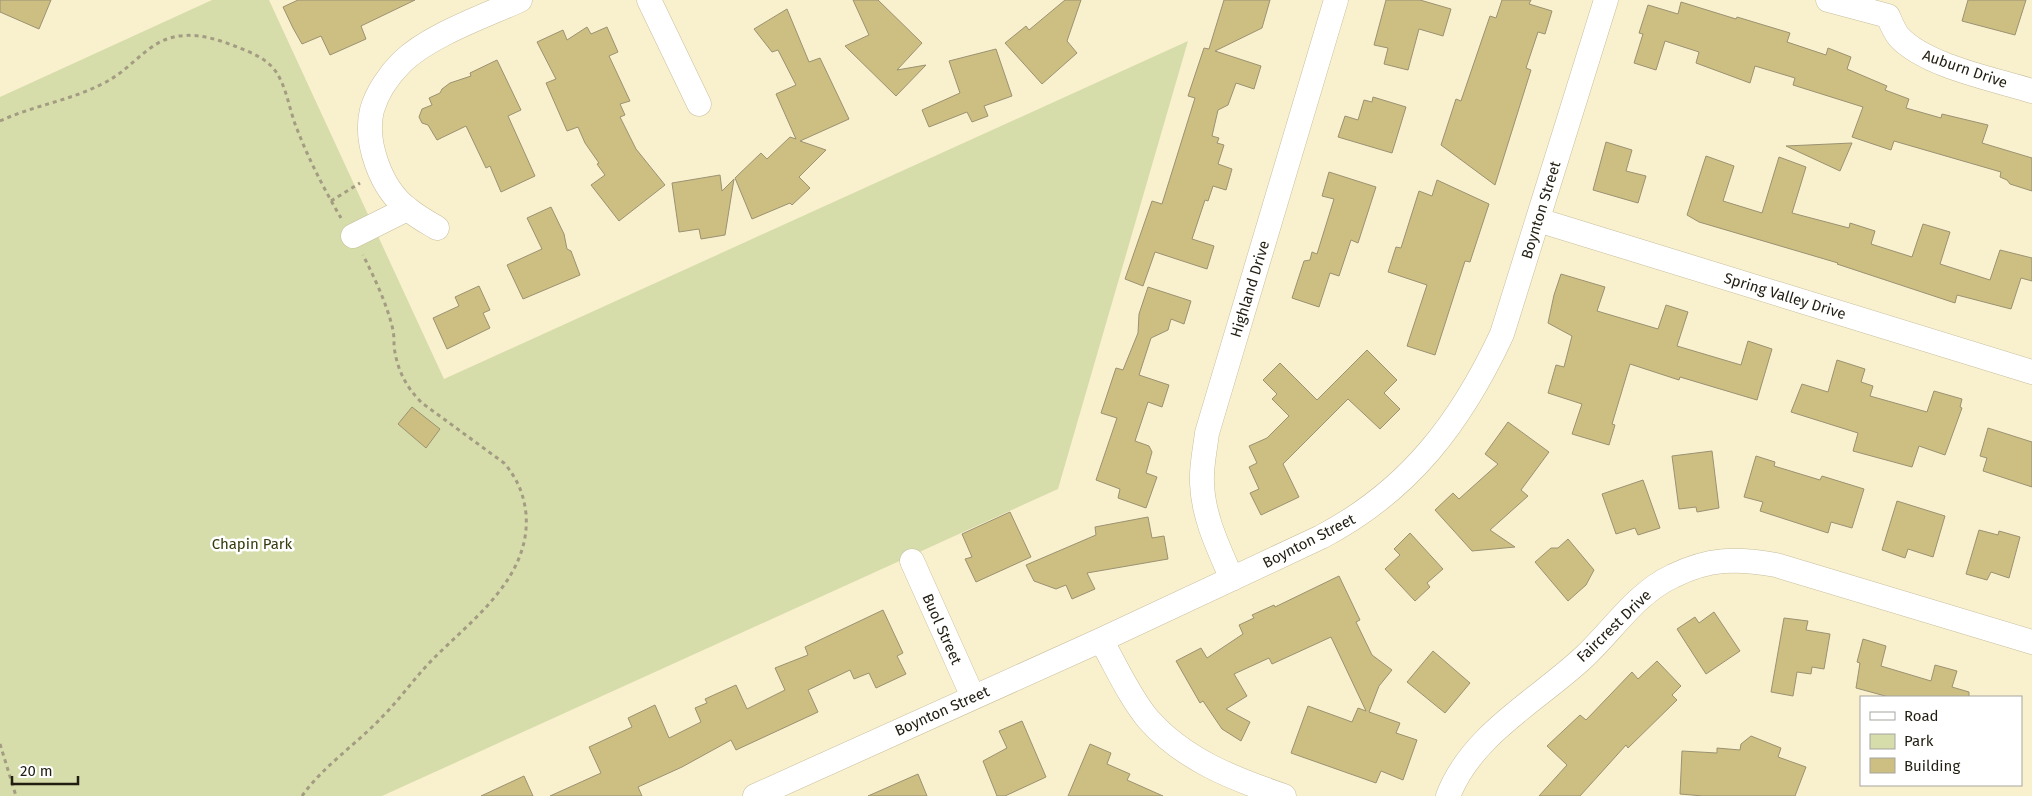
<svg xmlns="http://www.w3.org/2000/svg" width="2032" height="796" font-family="'Fira Sans',sans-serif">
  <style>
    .green { fill: #d6ddaa }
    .building { fill: #cdbe82; stroke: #9b9272 }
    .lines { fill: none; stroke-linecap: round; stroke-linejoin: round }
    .minor-casing { stroke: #c7be9d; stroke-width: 25 }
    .path { stroke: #a39c82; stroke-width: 3; stroke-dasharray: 4 4; stroke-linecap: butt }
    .minor { stroke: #fff; stroke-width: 24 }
    .labels { text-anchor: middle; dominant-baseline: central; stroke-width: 5; stroke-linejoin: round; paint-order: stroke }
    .street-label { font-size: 15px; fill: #211d11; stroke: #fff }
    .park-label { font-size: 15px; fill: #373b0d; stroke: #fff }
  </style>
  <rect width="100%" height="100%" fill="#f9f0cd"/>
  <path class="green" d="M212 0H269L444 379 1188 41 1058 489 382 796H0V97Z"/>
  <path class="building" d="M0 0H51L39 29 0 12Z
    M298 0H415L361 26 366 39 330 55 321 36 302 44 293 28 283 7Z
    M853 0H878L922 43 897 70 926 65 896 96 845 46 869 35Z
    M1065 0H1081L1067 41 1077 53 1042 84 1005 43 1026 26 1029 30Z
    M1224 0H1270L1262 28 1215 51 1261 66 1254 89 1236 83 1228 105 1218 110 1212 136 1219 138 1217 143 1224 145 1218 164 1232 169 1226 190 1213 186 1208 201 1205 200 1192 239 1214 246 1207 269 1155 252 1143 286 1125 279 1152 201 1162 204 1195 98 1188 96 1204 48 1209 49Z
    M1386 0H1420L1451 9 1443 36 1419 29 1408 70 1384 64 1388 48 1374 45Z
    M1502 0H1531L1529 4 1552 11 1545 34 1538 32 1526 68 1531 70 1495 185 1441 145 1456 99 1461 101 1490 16 1496 18Z
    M1968 0H2026L2015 35 1962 21Z
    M1681 2 1736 19 1737 17 1790 33 1787 42 1826 55 1828 48 1851 57 1847 69 1887 86 1885 90 1909 99 1906 108 1941 118 1942 114 1988 125 1982 143 2032 158V191L2010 184 2007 180 2000 177 2001 172 1894 141 1891 150 1852 137 1863 107 1793 85 1795 78 1755 66 1750 83 1696 63 1699 52 1665 41 1656 70 1634 63 1643 34 1639 33 1648 5 1678 14Z
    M787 9 809 62 820 58 849 119 800 141 826 150 799 177 810 188 792 205 790 203 752 219 735 178 761 153 767 159 790 137 796 139 776 94 796 85 778 50 772 52 754 29Z
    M587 27 591 34 607 27 618 52 609 56 630 101 620 104 625 115 620 117 636 149 665 185 619 221 591 185 605 175 597 164 599 163 585 143 578 127 567 131 546 83 556 79 537 42 563 30 567 40Z
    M996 49 1012 96 984 106 988 116 972 122 967 112 929 127 922 110 960 93 949 61Z
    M497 60 521 110 508 116 535 176 501 192 490 166 486 168 466 126 437 140 428 125 422 123 419 117 422 109 432 105 429 98 440 93 442 89 450 83 471 76 470 73Z
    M1373 97 1406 107 1392 153 1338 137 1345 116 1358 120 1364 100 1372 102Z
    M1606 142 1632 150 1626 171 1646 176 1638 203 1593 190Z
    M1852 143 1840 171 1786 146Z
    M1706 156 1734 166 1723 201 1762 213 1779 157 1806 167 1792 213 1849 228 1850 223 1875 231 1871 244 1912 257 1923 224 1950 232 1940 264 1990 280 2000 250 2032 258V281L2021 278 2011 309 1957 295 1955 303 1837 264 1838 263 1699 222 1687 215Z
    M1329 172 1376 187 1358 243 1351 240 1339 276 1330 273 1319 307 1292 298 1304 261 1310 260 1312 252 1317 254 1334 199 1322 196Z
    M720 175 722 191 734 179 725 235 701 239 699 229 679 232 672 183Z
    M1437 180 1489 204 1470 262 1465 261 1435 355 1407 346 1427 285 1388 272 1396 247 1401 248 1419 191 1432 196Z
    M551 207 564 234 567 249 571 251 580 275 523 299 507 265 542 249 527 218Z
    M1561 274 1605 287 1597 311 1658 329 1666 305 1688 312 1677 346 1741 365 1748 341 1772 349 1757 400 1680 377 1679 380 1630 364 1612 424 1615 425 1609 445 1572 434 1582 404 1548 393 1556 365 1564 367 1572 336 1548 323 1554 295Z
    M479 286 490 310 483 313 490 328 447 349 433 318 459 306 455 297Z
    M1148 287 1191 301 1184 324 1171 319 1168 330 1151 338 1139 375 1169 385 1162 407 1148 402 1135 441 1149 446 1152 452 1146 473 1157 477 1146 508 1118 498 1120 489 1096 480 1117 418 1101 413 1116 368 1123 370 1138 333 1139 314Z
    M1367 350 1397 380 1384 393 1400 409 1380 429 1348 399 1283 464 1299 497 1261 515 1250 493 1259 489 1249 467 1257 463 1249 446 1267 438 1289 416 1272 399 1277 394 1263 380 1280 363 1317 400Z
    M1837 360 1865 369 1861 382 1873 386 1870 396 1927 412 1934 391 1962 399 1960 407 1962 408 1945 455 1919 446 1912 467 1853 451 1858 433 1791 412 1802 384 1828 392Z
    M412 407 440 429 426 448 398 424Z
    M1508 422 1549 452 1521 490 1528 496 1490 530 1515 547 1472 551 1435 510 1453 493 1459 499 1498 464 1485 454Z
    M1988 428 2032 442V487L1983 471 1987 458 1980 456Z
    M1712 451 1719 508 1697 512 1696 507 1679 509 1672 456Z
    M1756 456 1775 462 1774 466 1820 480 1822 476 1864 489 1852 528 1831 522 1828 533 1760 511 1763 502 1744 497Z
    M1643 480 1660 528 1638 535 1635 528 1616 534 1602 494Z
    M1897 501 1945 516 1933 557 1908 549 1905 558 1882 550Z
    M1010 512 1031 557 976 582 965 559 972 557 962 534Z
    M1148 517 1152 538 1164 536 1168 559 1087 573 1095 589 1072 599 1066 585 1056 589 1034 581 1026 565 1096 535 1095 527Z
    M1979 530 1998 535 1999 531 2020 537 2009 578 1991 572 1987 580 1966 574Z
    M1410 533 1443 569 1427 583 1430 587 1415 601 1385 569 1400 555 1394 549Z
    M1568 539 1594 570 1586 585 1568 601 1535 562 1551 548H1558Z
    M1339 576 1360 620 1356 622 1372 655 1392 670 1379 686 1369 712 1400 723 1396 733 1417 740 1403 780 1381 771 1376 783 1291 753 1308 706 1352 722 1358 708 1366 711 1331 637 1272 664 1269 658 1234 674 1247 696 1226 709 1250 722 1241 741 1222 729 1203 701 1200 703 1176 661 1201 648 1207 658 1243 634 1239 625 1254 618 1252 615 1274 605 1275 607Z
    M883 610 903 653 897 656 906 674 876 688 869 673 854 679 850 670 808 690 818 712 736 750 731 740 682 767 638 787 642 796H550L601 773 589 747 632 727 628 718 655 705 669 738 701 722 695 708 707 703 705 699 736 685 747 709 785 690 775 668 808 655 805 647Z
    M1714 612 1740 651 1706 674 1677 629 1695 617 1699 623Z
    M1784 618 1808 621 1806 630 1830 634 1824 669 1812 667 1811 674 1797 672 1793 696 1771 692Z
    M1863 639 1886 646 1881 666 1931 681 1935 665 1957 671 1952 687 1969 692V697H1889L1856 688 1860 663 1857 662Z
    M1433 651 1470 683 1445 713 1407 682Z
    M1657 661 1681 686 1672 695 1677 700 1628 748 1626 745 1580 796H1539L1567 765 1547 746 1580 715 1586 720 1632 672 1638 679Z
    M1022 721 1046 777 1005 796H997L983 761 1007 748 999 731Z
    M1751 736 1781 748 1778 757 1806 767 1795 796H1703L1680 794 1682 751 1717 753V748L1740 750 1741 744Z
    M1090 744 1111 753 1107 764 1130 774 1127 780 1163 796H1068Z
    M918 774 927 796H868Z
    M524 776 533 796H481Z"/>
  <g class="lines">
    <defs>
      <path id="minor" d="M649 0 699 104
        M1828 0 1888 16C1891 23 1894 31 1899 37 1926 66 1993 79 2032 91
        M1538 220 2032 372
        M437 228C427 222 416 216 408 209 381 189 364 142 372 110 377 92 390 74 402 62 430 35 485 16 520 0
        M353 236 407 209
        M912 561 973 697
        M1232 579C1219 549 1203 517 1202 483 1201 467 1205 450 1207 433L1336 0
        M1101 640C1116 666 1129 696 1148 719 1184 760 1234 779 1284 796
        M755 796 1101 640 1321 537C1409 491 1461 422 1502 334L1606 0
        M1448 796C1472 734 1537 701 1584 657 1613 630 1636 593 1673 576 1709 558 1737 558 1776 565L2032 642"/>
    </defs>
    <use href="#minor" class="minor-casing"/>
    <path class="path" d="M0 121C32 106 68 101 100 85 120 76 132 62 149 49 175 29 203 34 232 45 247 51 263 56 274 69 287 86 289 110 297 129 309 160 324 189 341 218
      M331 201 360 183
      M0 744 16 796
      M302 796C324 765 357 744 383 716 401 698 415 677 433 659 473 619 531 577 526 514 524 494 517 478 504 463L422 403C405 386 397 369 394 346 394 341 394 335 393 330 387 304 375 279 363 255"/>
    <use href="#minor" class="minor"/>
  </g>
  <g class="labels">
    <g class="street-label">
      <text transform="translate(1965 69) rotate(19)">Auburn Drive</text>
      <text transform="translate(1541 210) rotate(-73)">Boynton Street</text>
      <text transform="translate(1250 289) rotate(-73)">Highland Drive</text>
      <text transform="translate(1785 296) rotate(17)">Spring Valley Drive</text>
      <text transform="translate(1309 541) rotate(-27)">Boynton Street</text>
      <text transform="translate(1614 626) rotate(-44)">Faircrest Drive</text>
      <text transform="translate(942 629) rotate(66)">Buol Street</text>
      <text transform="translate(942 711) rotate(-24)">Boynton Street</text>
    </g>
    <g class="park-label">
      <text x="252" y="544">Chapin Park</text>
    </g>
  </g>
  <rect x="1860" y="696" width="162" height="90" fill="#ffffff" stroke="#a6a5a0"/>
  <rect x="1870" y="712" width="25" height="8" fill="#ffffff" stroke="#a6a5a0"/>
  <text x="1904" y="721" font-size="15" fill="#211d11">Road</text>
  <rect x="1870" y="734" width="25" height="15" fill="#d6ddaa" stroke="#a6a5a0"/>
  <text x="1904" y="746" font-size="15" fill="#211d11">Park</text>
  <rect x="1870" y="758" width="25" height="15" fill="#cdbe82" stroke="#a6a5a0"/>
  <text x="1904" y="771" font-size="15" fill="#211d11">Building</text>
  <path d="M12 776v8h66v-8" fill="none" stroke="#211d11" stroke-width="2.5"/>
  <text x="20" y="776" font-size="15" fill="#211d11" stroke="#ffffff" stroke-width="4" paint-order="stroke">20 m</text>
</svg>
